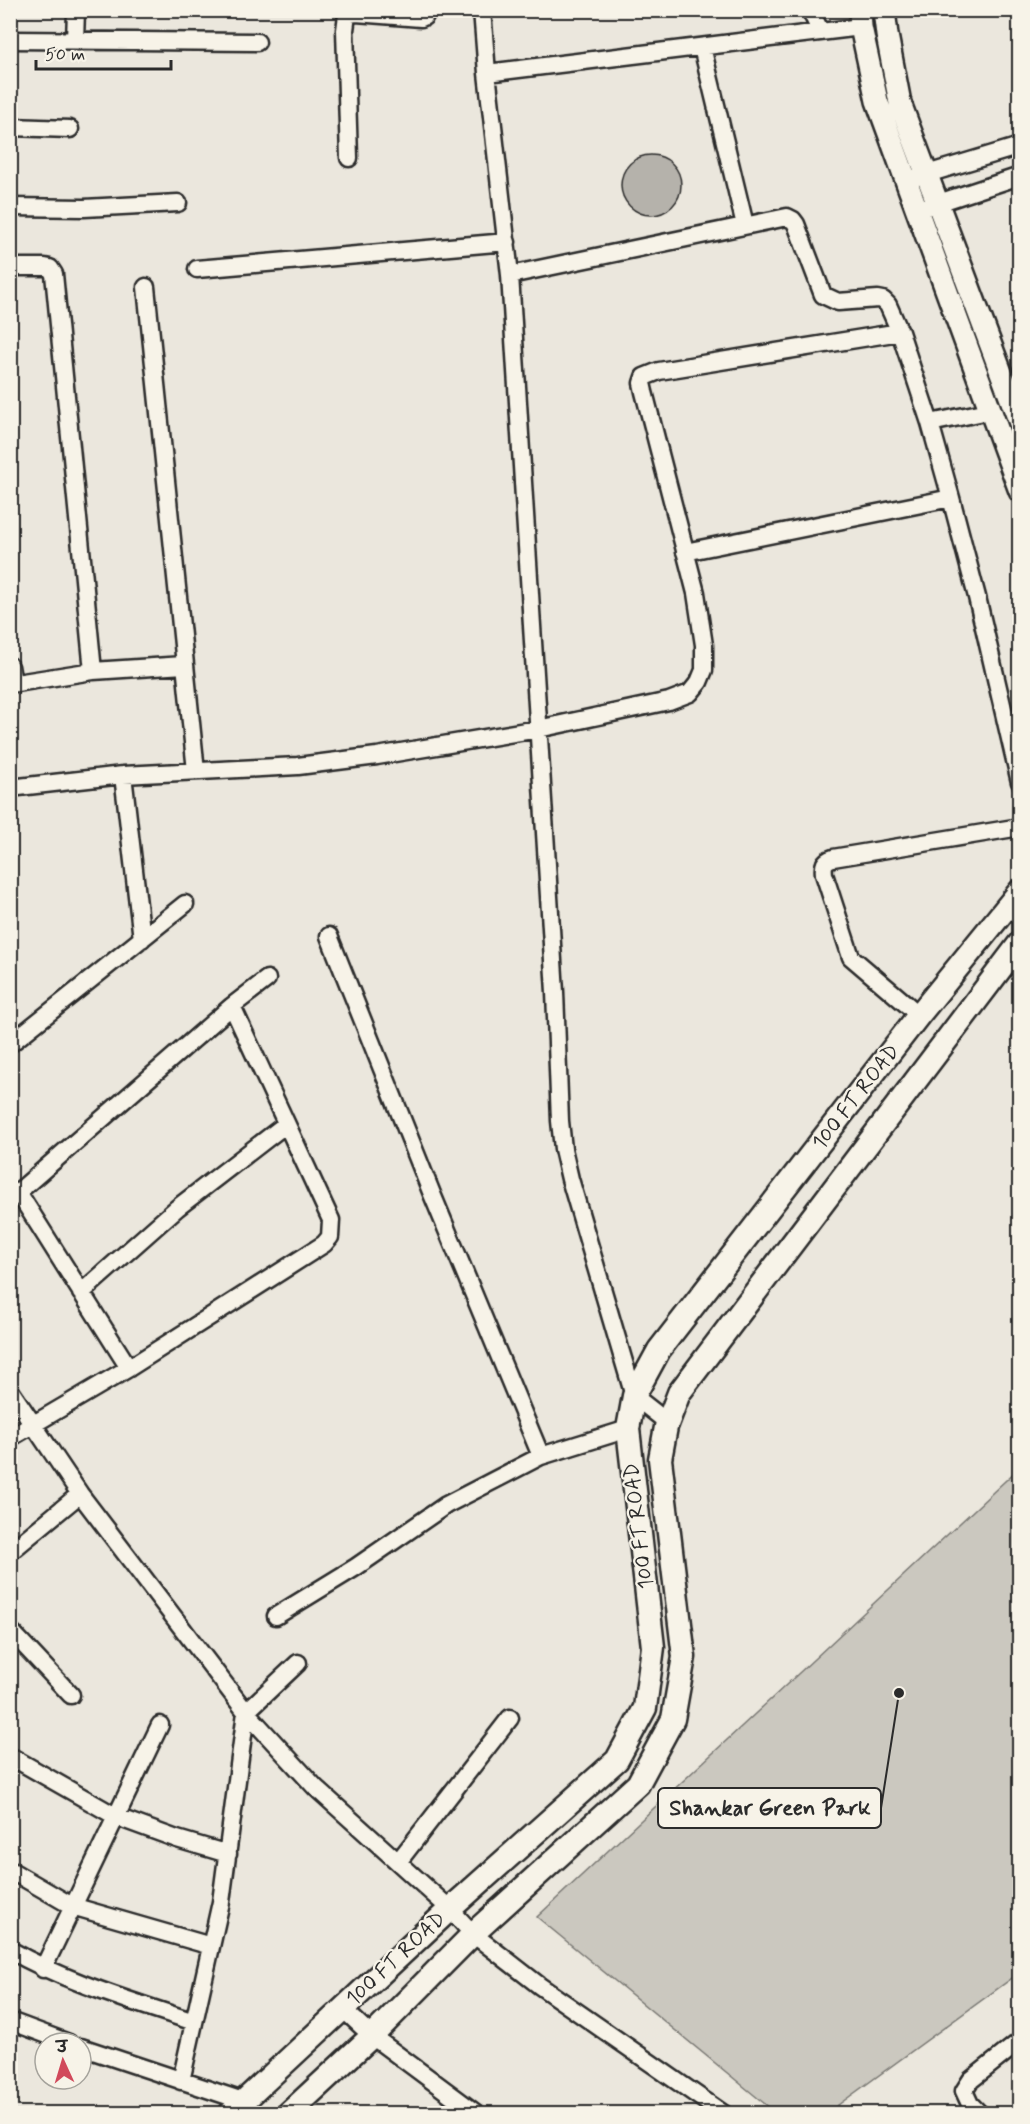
<svg xmlns="http://www.w3.org/2000/svg" width="1030" height="2124" font-family="Mynerve,'Playpen Sans Deva',sans-serif">
  <style>
    .green { fill: #cbc8bf; stroke: #7b7a75; stroke-width: 1.5 }
    .building { fill: #b5b2ab; stroke: #2b2b2b; stroke-width: 1.5 }
    .lines { fill: none; stroke-linecap: round; stroke-linejoin: round }
    .minor-casing { stroke: #2b2b2b; stroke-width: 21 }
    .tertiary-casing { stroke: #2b2b2b; stroke-width: 26 }
    .secondary-casing { stroke: #2b2b2b; stroke-width: 27 }
    .minor { stroke: #f7f3e8; stroke-width: 16 }
    .tertiary { stroke: #f7f3e8; stroke-width: 21 }
    .secondary { stroke: #f7f3e8; stroke-width: 22 }
    .labels { text-anchor: middle; dominant-baseline: central; stroke-width: 4.5; stroke-linejoin: round; paint-order: stroke }
    .street-label { font-size: 21px; fill: #2b2b2b; stroke: #f7f3e8 }
    .leader { fill: none; stroke: #2b2b2b; stroke-width: 2 }
    .callout-dot { fill: #2b2b2b; stroke: #f7f3e8; stroke-width: 2 }
    .callout { fill: #f7f3e8; stroke: #2b2b2b; stroke-width: 2 }
    .callout-label { font-size: 22px; text-anchor: middle; font-weight: bold; fill: #2b2b2b }
  </style>
  <rect width="100%" height="100%" fill="#ebe7dd"/>
  <filter id="ink" filterUnits="userSpaceOnUse"><feTurbulence type="fractalNoise" baseFrequency=".0167" numOctaves="2"/><feDisplacementMap in="SourceGraphic" scale="12" xChannelSelector="R" yChannelSelector="G"/><feConvolveMatrix kernelMatrix="1 2 1 2 8 2 1 2 1" color-interpolation-filters="sRGB"/></filter>
  <g filter="url(#ink)">
    <path class="green" d="M1019 1468V1973L827 2113H776L537 1917Z"/>
    <path class="building" d="M621 185a30 30 0 1 1 60 0a30 30 0 1 1-60 0Z"/>
    <g class="lines">
      <defs>
        <path id="minor" d="M482 10 487 73 510 275 555 992 560 1121 563 1149 570 1179 634 1396 667 1422
          M810 10 821 32
          M10 40 257 42
          M75 41 76 10
          M702 47 745 225
          M487 73 861 27
          M10 127 70 129
          M349 158 345 30 347 15 356 13 421 18 425 16 427 10
          M917 177 1020 146
          M10 207 84 208 178 203
          M926 207 1020 176
          M10 267H45L50 268 54 274 93 671
          M197 269 507 242
          M510 275 787 217 793 220 796 224 823 295 838 302 878 299 883 300 888 305 900 332 930 423 951 498 685 552
          M146 287 196 771
          M930 423 989 411
          M951 498 977 597 1020 782
          M10 666 13 683
          M10 684 93 671 184 665
          M123 775 142 939
          M10 788 123 775 298 766 377 756 538 729 669 701 690 693 699 682 704 670V645L696 593 644 392 642 383 644 377 659 371 900 332
          M329 936 432 1194 541 1456
          M919 1015 851 957 824 874C823 865 824 861 833 858L1020 827
          M10 1044 185 904
          M18 1192 129 1368
          M10 1199 232 1006 267 979
          M81 1293 177 1208 286 1124
          M10 1390 80 1494 246 1712 316 1788 450 1909 473 1934 540 1986 724 2114
          M10 1438 129 1368 324 1244 330 1237 331 1220 232 1006
          M10 1552 80 1494
          M276 1616 356 1567 446 1505 541 1456 628 1429
          M10 1630 71 1695
          M10 1756 117 1817 177 1839 228 1854
          M398 1862 510 1718
          M10 1870 72 1906 211 1946
          M10 1950C68 1983 132 2001 194 2022
          M43 1969 160 1725
          M343 2009 372 2036 477 2114
          M10 2021 69 2043
          M81 2047 243 2101
          M181 2081 221 1902 246 1712 298 1663
          M980 2114 970 2104 964 2091 971 2080 1020 2041"/>
        <path id="tertiary" d="M860 10 861 27 877 101 1020 491
          M884 10 887 35 900 103 1020 423"/>
        <path id="secondary" d="M230 2114 450 1909 617 1760 645 1708 653 1647 628 1429 634 1396 659 1350 919 1015 1020 891
          M288 2114 372 2036 477 1930 638 1784 673 1719 684 1657 660 1459 666 1427 679 1393 1020 943"/>
      </defs>
      <use href="#minor" class="minor-casing"/>
      <use href="#tertiary" class="tertiary-casing"/>
      <use href="#secondary" class="secondary-casing"/>
      <use href="#minor" class="minor"/>
      <use href="#tertiary" class="tertiary"/>
      <use href="#secondary" class="secondary"/>
    </g>
  </g>
  <g class="labels">
    <g class="street-label">
      <text transform="translate(856 1097) rotate(-52)">100 FT ROAD</text>
      <text transform="translate(639 1526) rotate(-97)">100 FT ROAD</text>
      <text transform="translate(396 1959) rotate(-43)">100 FT ROAD</text>
    </g>
  </g>
  <path class="leader" d="M899 1693L881 1808"/>
  <circle class="callout-dot" cx="899" cy="1693" r="6"/>
  <rect class="callout" x="658" y="1788" width="223" height="40" rx="6"/>
  <g class="callout-label">
    <text x="770" y="1815">Shankar Green Park</text>
  </g>
  <rect width="1030" height="2124" fill="none" stroke="#f7f3e8" stroke-width="36"/>
  <rect x="18" y="18" width="994" height="2088" fill="none" stroke="#2b2b2b" stroke-width="2" filter="url(#ink)"/>
  <g transform="translate(63 2061) rotate(356)"><circle r="28" fill="#f7f3e8" stroke="#a5a39c" stroke-width="1.5"/>
  <path d="M0-4.5L10 22L0 15L-10 22Z" fill="#d1495b"/>
  <text y="-9" font-size="16" font-weight="bold" text-anchor="middle" fill="#2b2b2b">उ</text>
  </g>
  <path d="M36 60v9h135v-9" fill="none" stroke="#2b2b2b" stroke-width="3"/>
  <text x="45" y="60" font-size="18" fill="#2b2b2b" stroke="#f7f3e8" stroke-width="4.5" paint-order="stroke">50 m</text>
</svg>
